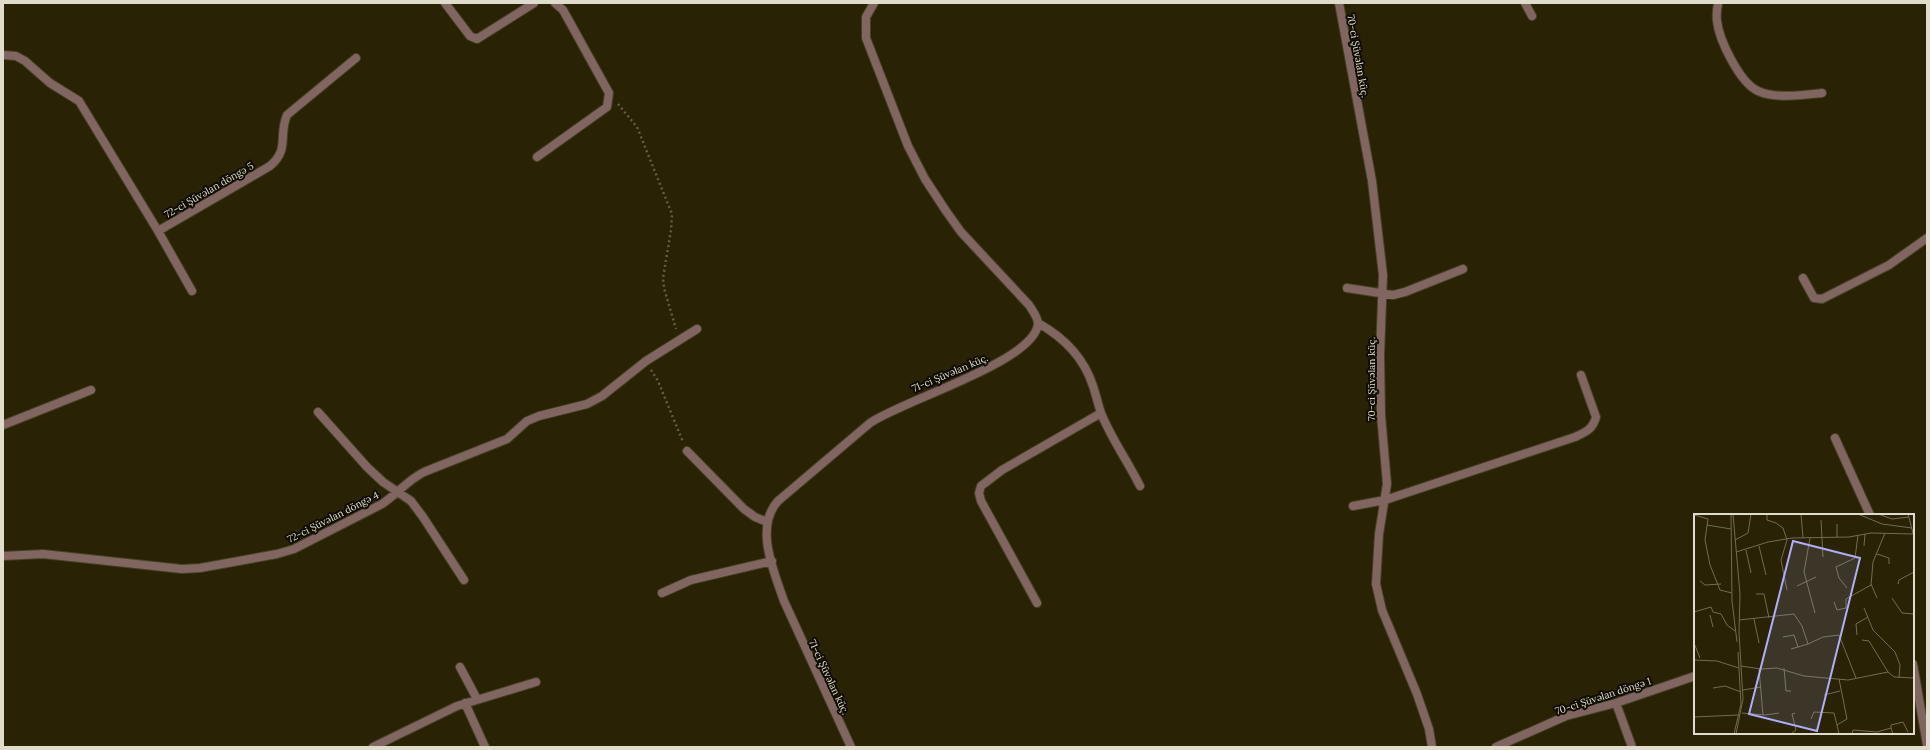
<svg xmlns="http://www.w3.org/2000/svg" width="1930" height="750" font-family="Lora,serif">
  <style>
    .lines { fill: none; stroke-linecap: round; stroke-linejoin: round }
    .street-casing { stroke: #464025; stroke-width: 10 }
    .path { stroke: #635d44; stroke-width: 2.5; stroke-dasharray: 2 3; stroke-linecap: butt }
    .street { stroke: #806560; stroke-width: 8 }
    .labels { text-anchor: middle; dominant-baseline: central; stroke-width: 4; stroke-linejoin: round; paint-order: stroke }
    .street-label { font-size: 10px; fill: #e0dccb; stroke: #0f0c03 }
    .inset-road { fill: none; stroke: #726c54; stroke-width: 1 }
    .view { fill: #b0aefa; fill-opacity: 0.15; stroke: #b0aefa; stroke-width: 2 }
    .inset-edge { fill: none; stroke: #e0dccb; stroke-width: 2 }
  </style>
  <rect width="100%" height="100%" fill="#292205"/>
  <g class="lines">
    <defs>
      <path id="street" d="M445 3 470 36 477 39 534 3
        M1339 3 1372 181 1383 275 1380 355 1381 415 1387 484 1379 534 1376 584 1382 610 1417 694 1429 729 1432 747
        M1525 3 1532 16
        M1718 3C1717 9 1716 15 1717 21 1719 40 1740 83 1758 91 1774 99 1804 95 1822 93
        M3 55 16 56 25 61 50 83 79 101 158 231 270 166C290 149 278 136 287 115L356 58
        M537 157 607 107 609 93 563 10 555 3
        M158 231 192 291
        M1803 278 1814 298 1822 299 1889 265 1927 238
        M1347 288 1393 295 1405 292 1463 269
        M1038 323C1063 337 1084 358 1093 386 1096 395 1098 404 1101 413 1111 438 1128 462 1140 486
        M318 412 367 467 383 482 411 501 423 517 464 580
        M3 425 91 390
        M1835 438 1870 515
        M687 451 744 509 755 517 767 522
        M1353 506 1385 500 1575 437C1586 432 1593 429 1596 417L1581 375
        M3 556 43 554 182 569 200 568 277 554 294 549 382 504C397 494 408 480 424 472L507 439 527 421 539 416 587 404 602 396 646 361 697 329
        M662 593 691 580 772 561
        M1037 603 981 501 979 493 981 486 1002 470 1101 413
        M1913 664 1927 745
        M460 667 477 699
        M465 703 485 747
        M1616 703 1632 747
        M373 747 457 706 536 682
        M851 747 784 601C774 572 754 527 778 501L870 423C903 400 1034 362 1038 324 1038 317 1032 310 1029 305L961 232 946 211 925 179 908 146 866 38V17L874 3
        M1496 747 1566 716 1616 703 1695 676"/>
    </defs>
    <use href="#street" class="street-casing"/>
    <path class="path" d="M618 104 637 127 672 214 671 230 663 278 664 288 676 329
      M651 370 658 381 683 442"/>
    <use href="#street" class="street"/>
  </g>
  <g class="labels">
    <g class="street-label">
      <text transform="translate(1358 56) rotate(80)">70-ci Şüvəlan küç.</text>
      <text transform="translate(209 190) rotate(-30)">72-ci Şüvəlan döngə 5</text>
      <text transform="translate(950 373) rotate(-23)">71-ci Şüvəlan küç.</text>
      <text transform="translate(1371 379) rotate(-90)">70-ci Şüvəlan küç.</text>
      <text transform="translate(333 517) rotate(-27)">72-ci Şüvəlan döngə 4</text>
      <text transform="translate(829 677) rotate(65)">71-ci Şüvəlan küç.</text>
      <text transform="translate(1603 696) rotate(-18)">70-ci Şüvəlan döngə 1</text>
    </g>
  </g>
  <g transform="translate(1694 514)">
    <rect width="220" height="220" fill="#292205"/>
    <path class="inset-road" d="M37 0 38 87 43 128M39 0 46 80 45 118 49 185 42 220M73 0V6L82 9 89 14 93 26 87 46 93 76M107 0 109 24M164 0 188 10 218 14M184 0 198 5 215 3M214 0 220 23M0 1 14 5 11 26 16 51 26 76 38 79M127 6 129 43M143 10V23M13 11 37 15M116 24 110 58 121 99M41 26 54 19 57 0M65 32 72 61M170 32 171 20M52 36 57 59M42 38 74 28 98 24 155 23 177 19 219 20M183 40 195 44V50M6 67 11 71 27 70M177 70 183 84M204 70 205 66 220 58M103 72 122 63M153 74 145 64 142 53 161 44 164 21M62 80H70L75 104M198 84 208 99 220 100M140 88 143 96 152 94V85L177 71 179 48 191 19M170 94 179 116 201 138 206 151 205 164M0 98 17 93 19 98 27 100 33 111 41 117M16 101 19 113M60 105 65 129M45 106 100 100 108 112 114 130 129 123 145 121 162 164M163 121 162 110 174 103M89 123 100 121 104 133M168 126 175 127 194 158M0 129 6 144M97 135 114 130M0 146 23 147 45 154M47 152 67 155 83 154 110 162 154 166 194 158 200 163 220 164M90 154 92 177H97M65 155 69 201M19 174 31 172 47 178M49 176 67 173M130 181 146 177M48 199 71 201 85 199M0 203 44 201M117 205 120 198 140 199 143 211M197 214V211L209 208 214 218M40 220 47 190 44 138M97 220 102 216 98 200 101 199M145 220 143 211 153 205 145 165M158 220 159 216 183 218 197 214 199 220"/>
    <path class="view" d="M99 27 166 44 123 217 55 200Z"/>
    <rect width="220" height="220" class="inset-edge"/>
  </g>
  <rect width="1930" height="750" fill="none" stroke="#e0dccb" stroke-width="8"/>
</svg>
